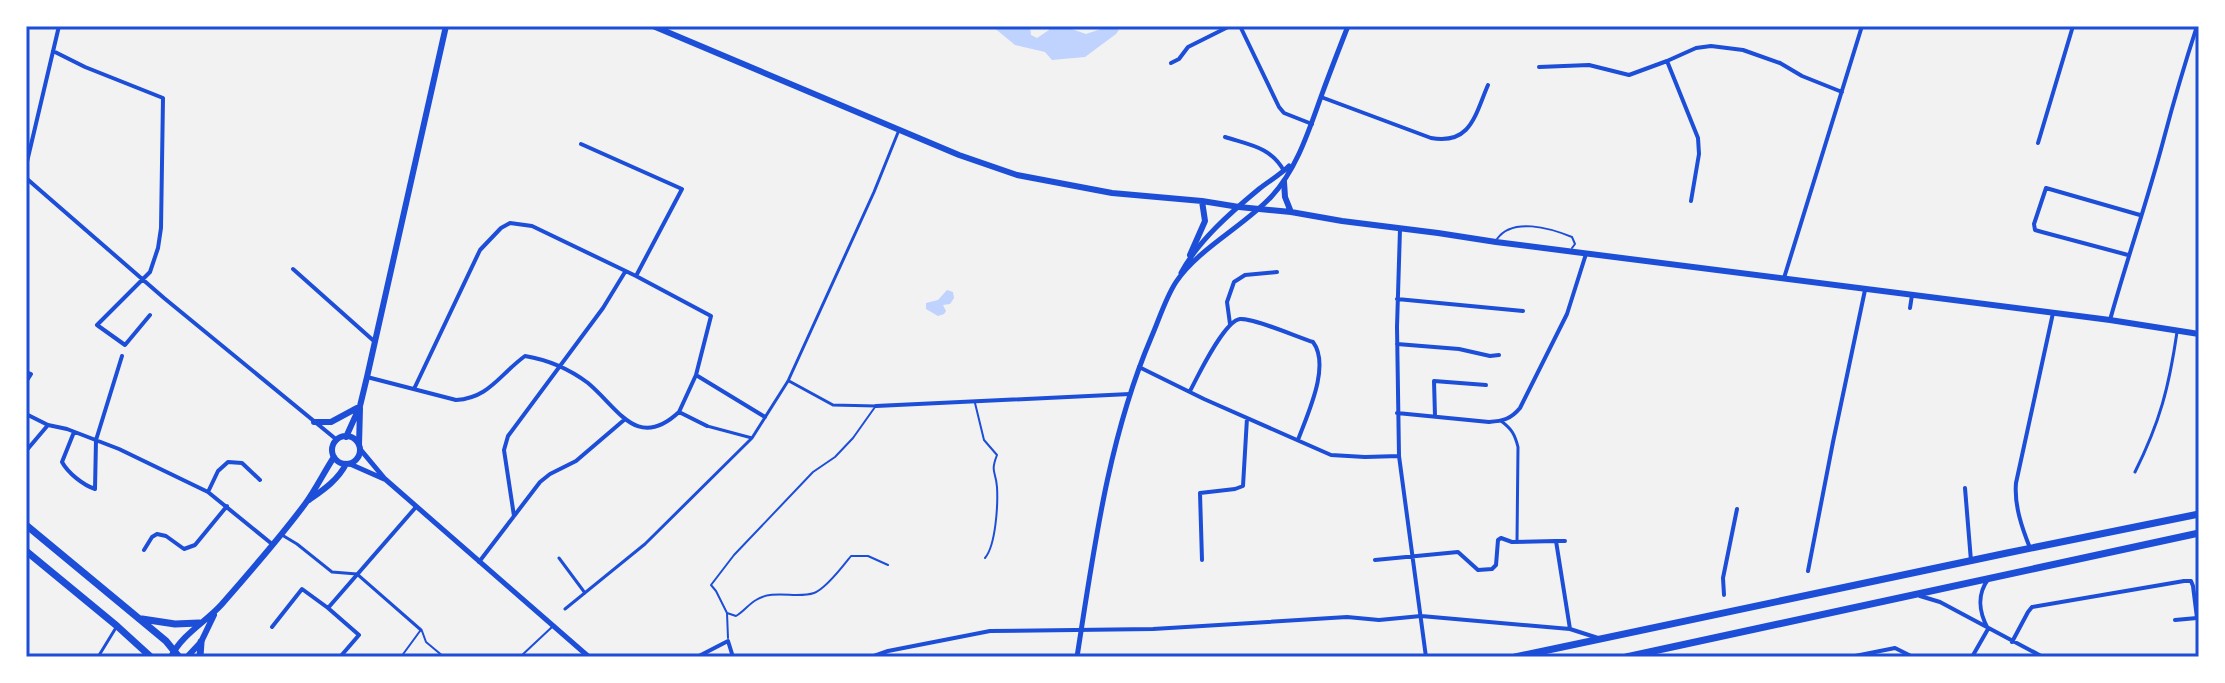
<svg xmlns="http://www.w3.org/2000/svg" width="2225" height="683" font-family="'Public Sans',sans-serif">
  <style>
    .water { fill: #bfd3fe }
    .lines { fill: none; stroke-linecap: round; stroke-linejoin: round }
    .service { stroke: #1d4ed8; stroke-width: 2 }
    .pedestrian { stroke: #1d4ed8; stroke-width: 3 }
    .minor { stroke: #1d4ed8; stroke-width: 4 }
    .tertiary { stroke: #1d4ed8; stroke-width: 5 }
    .secondary { stroke: #1d4ed8; stroke-width: 6 }
    .primary { stroke: #1d4ed8; stroke-width: 7 }
    .neatline { fill: none; stroke: #1d4ed8; stroke-width: 3 }
  </style>
  <rect width="100%" height="100%" fill="#f2f2f2"/>
  <path class="water" d="M992 26H1030L1031 35 1037 38 1049 30 1047 26H1063L1086 34 1110 26 1119 30 1116 34 1085 57 1052 60 1045 52 1015 45Z
    M947 290 953 292 954 298 950 304 943 305 946 311 944 314 938 316 926 309V303L938 300Z"/>
  <g class="lines">
    <path class="service" d="M1497 239C1512 217 1550 228 1572 237L1575 244 1572 248
      M975 403 984 440 997 455C990 473 996 471 997 487 998 504 996 545 985 558
      M727 613 716 591 711 585 734 555 813 472 835 457 853 438 875 407
      M422 631 426 642 444 657
      M728 638 727 613 736 616C743 612 749 604 756 600 773 589 797 599 814 593 826 589 843 566 851 556H868L888 565
      M401 657 420 631
      M520 657 552 627"/>
    <path class="pedestrian" d="M789 381 833 405 876 406
      M1501 421C1512 429 1515 435 1518 447L1517 542
      M707 426 752 438
      M2135 472C2160 422 2169 387 2177 332
      M282 535 297 544 332 572 357 574 421 630
      M559 558 585 593
      M565 609 645 544 752 438 788 381 874 192 899 130
      M98 657 117 626"/>
    <path class="minor" d="M1240 26 1279 107 1284 113 1312 124
      M53 51 85 67 163 98 161 228 158 248 150 272 97 325 125 345 150 315
      M1667 61 1698 138 1699 154 1691 201
      M1171 63 1179 59 1188 47 1230 26
      M1539 67 1589 65 1629 75 1667 61 1696 48 1711 46 1743 50 1780 63 1802 76 1842 92
      M1321 97 1431 138C1471 145 1475 115 1488 85
      M1225 137C1250 145 1271 147 1284 171
      M2038 143 2073 26
      M581 144 682 189 636 276
      M26 166 59 26
      M26 178 164 298 337 440
      M1400 229 1397 327 1399 456 1426 657
      M2128 255 2042 232 2035 230 2034 224 2046 188 2140 215
      M293 269 375 342
      M1784 278 1862 26
      M1397 299 1523 311
      M1910 308 1912 295
      M2110 320C2127 259 2148 199 2164 138 2174 100 2185 63 2197 26
      M1230 324 1227 302 1234 282 1245 275 1277 272
      M1397 344 1459 349 1490 356 1499 355
      M1139 367 1204 399 1331 455 1365 457 1399 456
      M26 372 31 374 26 382
      M696 375 765 417
      M367 377 456 400C489 398 499 375 525 356 549 360 568 368 588 383 619 409 637 451 679 412L707 426
      M414 389 480 250 501 228 510 223 532 226 636 276 711 316 696 375 679 412
      M1190 391C1198 376 1224 321 1240 319 1254 318 1297 337 1313 342 1331 366 1307 415 1298 440
      M876 406 1130 394
      M1397 413 1489 422C1503 421 1511 419 1520 408L1567 314 1586 254
      M26 414 48 425 67 429 119 449 208 492 272 544
      M1435 416 1434 381 1486 385
      M74 432 62 462C68 473 83 485 95 489L96 440 122 356
      M26 451 48 425
      M1965 488 1971 561
      M208 492 218 471 228 462 242 463 260 480
      M514 516 504 450 508 436 603 308 625 272
      M1565 541H1556L1570 629
      M2030 548C2022 528 2014 505 2016 483L2053 313
      M144 550 152 537 157 534 166 536 184 549 195 545 227 506
      M1202 560 1200 493 1235 489 1243 486 1247 418
      M1375 560 1458 552 1478 570 1492 569 1496 565 1498 540 1501 538 1512 542 1556 541
      M479 562 540 482 550 474 576 461 624 420
      M1808 571 1833 442 1865 290
      M1724 595 1723 578 1737 509
      M1920 596 1940 602 2043 657
      M2175 620 2197 618
      M272 627 302 589 328 608
      M2012 642 2028 612 2032 607 2184 581H2191L2193 586 2197 618
      M340 657 359 635 328 608 416 507
      M697 657 728 641 733 657
      M871 657 888 651 990 631 1153 629 1347 617 1379 620 1421 616 1570 629 1598 638
      M1850 657 1895 648 1913 657
      M1972 657 1988 629C1979 612 1976 595 1989 578"/>
    <path class="tertiary" d="M1181 273C1198 241 1230 213 1259 189 1269 181 1280 175 1289 166
      M360 449 385 479 589 657
      M350 464 384 479
      M1077 657C1094 549 1108 439 1151 338 1159 320 1165 299 1176 282 1198 249 1244 226 1271 197 1297 169 1309 130 1322 94 1330 72 1339 49 1348 26"/>
    <path class="secondary" d="M653 26 959 155 1017 175 1112 193 1202 201 1239 207 1291 212 1342 221 1438 233 1496 242 2110 320 2199 334
      M1284 182 1285 197 1291 212
      M1190 255 1205 221 1202 201
      M314 422H331L357 408
      M332 450a14 14 0 1 1 28 0a14 14 0 1 1-28 0Z
      M346 437 360 406 367 377 446 26
      M359 445 360 408
      M309 500C323 490 338 480 346 464
      M171 657C182 634 206 622 222 604 250 572 279 539 305 504 316 489 324 472 334 457
      M187 657 201 642 214 615"/>
    <path class="primary" d="M26 525 166 641 179 657
      M26 551 117 626 151 657
      M142 619 175 624 199 623
      M200 657 201 642
      M1515 657 2007 553 2199 514
      M1626 657C1817 615 2008 574 2199 533"/>
  </g>
  <rect width="2225" height="683" fill="none" stroke="#ffffff" stroke-width="56"/>
  <rect x="28" y="28" width="2169" height="627" class="neatline"/>
</svg>
